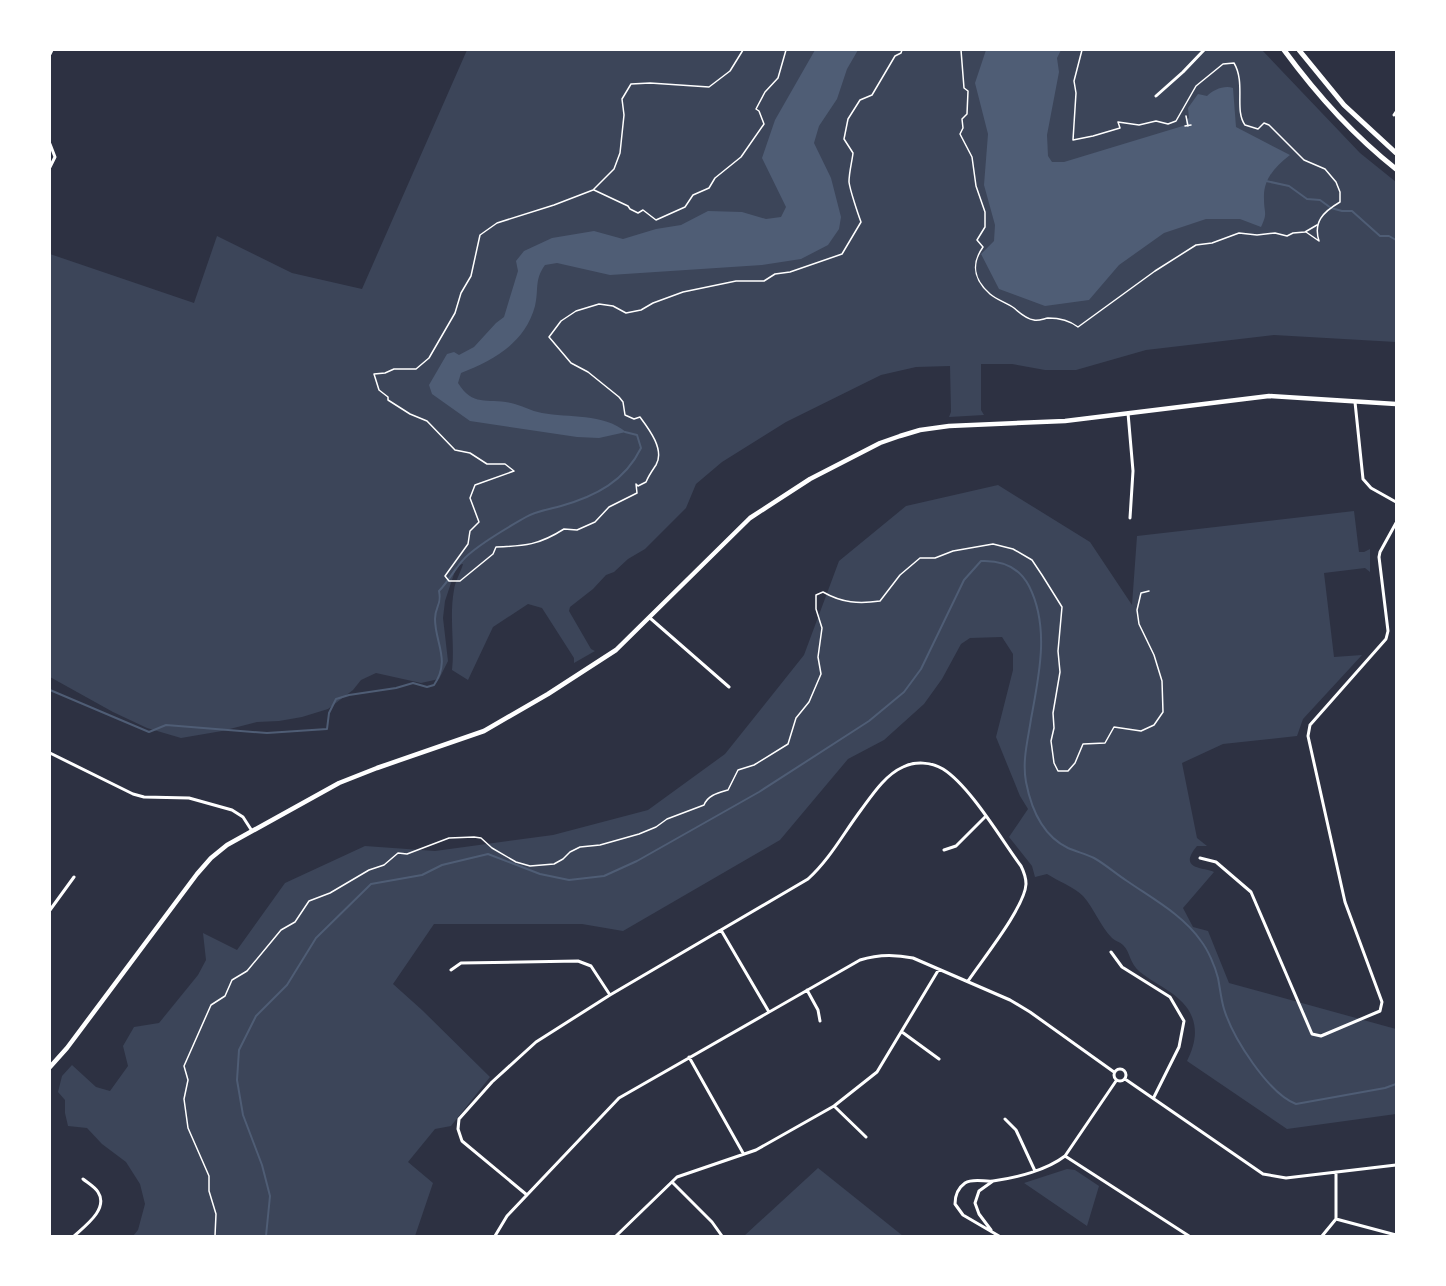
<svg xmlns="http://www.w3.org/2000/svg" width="1446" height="1286" font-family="Signika,sans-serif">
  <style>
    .green { fill: #3c4559 }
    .water { fill: #4f5d75 }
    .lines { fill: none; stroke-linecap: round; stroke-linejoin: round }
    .stream { stroke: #4f5d75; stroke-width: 2 }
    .path { stroke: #fff; stroke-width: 1.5 }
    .minor { stroke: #fff; stroke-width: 3 }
    .secondary { stroke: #fff; stroke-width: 4.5 }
    .trunk { stroke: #fff; stroke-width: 5 }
  </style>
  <rect width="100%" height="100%" fill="#2d3142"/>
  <path class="green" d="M467 50H1262L1360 153 1396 182V342L1274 335 1146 350 1076 370H1045L1012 364H981V410L984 415 949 417 951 412 950 366 916 367 881 375 786 422 722 462 696 484 686 508 645 549 628 559 614 572 606 575 593 589 570 607 569 611 591 649 595 651 574 663V658L542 608 528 604 493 627 468 680 452 670C455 644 449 617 454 590 455 581 461 572 463 564L457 565 445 601 443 618 448 661 439 679 421 683 376 673 361 680 353 690 328 709 302 717 279 721 257 722 222 731 181 738 147 728 113 712 50 677V254L194 303 217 236 292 273 362 289Z
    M998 485 1090 542 1132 605 1137 536 1354 511 1359 552H1364L1370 549V572L1365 568 1324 573 1334 657 1362 655 1303 719 1297 736 1223 744 1182 763 1197 838 1207 846H1197C1177 870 1204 867 1214 872L1183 908 1193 927 1208 931 1229 983 1396 1029V1114L1287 1129 1187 1061C1194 1047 1198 1032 1192 1017 1184 995 1157 986 1140 972 1129 963 1131 953 1123 945 1120 942 1115 941 1112 938 1100 926 1094 908 1083 896 1074 887 1058 881 1047 874L1035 877 1032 866 1009 837 1028 809 1020 796 996 737 1013 670V654L1002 637 970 638 961 644 942 679 924 704 884 740 848 759 780 840 623 931 582 924H434L393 984 422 1010 490 1077 451 1126 435 1129 408 1162 433 1183 415 1236H133L138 1230 145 1204 140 1184 126 1162 102 1144 87 1128 68 1126 65 1113V1100L58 1092 62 1076 72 1065 96 1087 110 1091 128 1066 123 1046 134 1027 159 1023 198 975 206 960 203 933 237 950 285 883 365 846 435 851 553 835 648 810 725 754 804 655 839 561 906 506Z
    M818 1168 903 1236H744Z
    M1067 1169 1075 1170 1099 1186 1087 1226 1024 1183Z"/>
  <path class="water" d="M815 50H858L847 69 837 99 819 126 814 143 831 178 841 217 839 229 828 245 801 259 762 265 610 275 557 263 545 265C534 280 539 290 535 306 525 343 494 360 461 373L458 383C473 407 487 398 511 403 521 405 531 411 542 413 569 418 603 413 626 432L599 438 577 437 470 421 432 394 429 385 447 354 454 352 459 355 474 347 496 323 504 317 518 271 516 261 524 251 552 238 594 231 623 239 656 229 681 225 708 211 742 212 766 219 781 217 786 207 762 158 775 120Z
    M986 50H1061L1057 58 1059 72 1047 135 1048 156 1052 162H1064L1186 125V120L1189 118 1188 108 1198 94 1207 96C1213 90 1224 85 1233 88L1236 127 1290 155C1275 167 1263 179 1264 199 1264 214 1268 212 1261 227L1240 219H1206L1164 233 1119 265 1089 300 1045 306 999 289 981 254 994 241 995 225 984 185 988 134 975 83Z"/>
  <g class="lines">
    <path class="stream" d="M1266 181 1289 186 1307 199 1320 200 1331 208 1342 211H1352L1380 236H1389L1396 240
      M50 690 149 732 166 725 267 733 327 729 329 713 336 699 349 695 396 688 413 683 427 687 434 685C451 660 435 643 435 619 435 606 442 605 439 591 450 580 457 564 468 555 485 540 507 528 526 517 536 511 550 509 561 506 596 496 625 481 641 448L637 435 625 432
      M266 1236 270 1196 262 1165 243 1115 237 1080 239 1050 256 1016 287 985 316 938 371 884 422 875 442 865 488 854 540 874 569 880 604 876 637 861 759 792 869 721 904 692 921 669 964 580 981 561C1002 560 1019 567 1029 586 1050 627 1039 676 1031 719 1028 740 1022 760 1026 782 1031 808 1043 836 1068 848 1077 852 1086 854 1094 858 1105 864 1116 874 1127 881 1153 899 1183 915 1201 941 1208 950 1215 966 1218 978 1220 988 1221 999 1224 1009 1233 1038 1268 1093 1296 1104L1385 1088 1396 1084"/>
    <path class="path" d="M743 50 730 71 709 87 650 83 631 84 622 99 624 115 620 153 614 169 593 190 554 205 497 223 480 235 471 276 461 293 455 313 429 358 416 369H394L385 373 374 374 379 390 388 397V400L410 414 427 421 455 450 470 453 487 464H505L514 471 475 485 470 498 479 522 470 531 468 544 445 576 449 581H460L493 554 496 547C525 546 539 545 564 529L577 530 595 522 609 507 637 493 636 484 638 486 646 482C649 475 652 471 656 465 665 450 649 429 640 417L634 419 625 415 623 402 619 397 588 372 571 363 549 337 561 321 576 311 599 304 613 306 626 313 641 310 653 303 683 292 736 281H764L775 274 790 272 842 254 861 222C858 214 850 190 849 182 849 172 852 162 853 153L844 139 848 119 860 100 872 95 895 56 901 53 902 50
      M961 50 964 88 968 91 967 114 962 119 963 128 960 134 972 157 976 186 985 212V227L977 240 983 247C971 264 973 279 990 294 997 300 1007 303 1014 308 1020 313 1026 319 1034 320 1038 321 1043 319 1048 318 1059 318 1069 320 1078 327L1155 271 1196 245 1212 243 1239 233 1257 235 1275 233 1287 236 1293 233 1305 232 1317 225
      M1082 50 1074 81 1076 93 1073 140 1093 136 1120 128 1118 122 1139 125 1156 121 1168 124 1176 121 1196 86 1223 64 1234 63C1246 83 1234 110 1245 125L1258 129 1264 123 1269 125 1304 160 1325 169 1336 182 1340 192V202C1323 212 1313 222 1319 241L1306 232
      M1186 116 1188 126
      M1185 126 1191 125
      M594 190 628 206 630 209 638 213 643 210 656 220 685 207 693 195 709 188 715 178 741 157 764 124 759 111 756 109 765 92 778 78 786 50
      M215 1236 216 1214 209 1191V1176L188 1128 184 1099 188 1080 184 1066 211 1005 225 996 232 980 247 971 281 930 295 922 309 901 330 893 369 870 384 865 398 853 407 854 449 838 474 837 481 838 492 848 516 862 530 866 554 864 563 859 570 852 580 847 600 845 639 834 656 827 667 819 704 805C708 795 718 793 728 790L738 770 754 765 788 744 796 718 809 702 821 674 818 657 822 628 816 609V595L823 592C842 603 859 604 880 601L900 575 920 558H935L953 551 993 544 1013 549 1032 560 1042 575 1062 607 1058 651 1060 672 1053 713 1054 728 1051 741 1054 763 1058 771H1068L1075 763 1083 744 1105 743 1114 727 1141 731 1154 725 1163 712 1162 681 1154 655 1139 624 1137 610 1141 593 1149 591"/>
    <path class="minor" d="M50 54 52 50
      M1156 96 1183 72 1204 50
      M1394 115 1396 112
      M50 144 55 157 50 167
      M1355 402 1363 479 1371 488 1396 502
      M1128 413 1133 471 1130 518
      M650 618 729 687
      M50 753 133 794 144 797 189 798 232 810 243 817 252 831
      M944 850 956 846 985 817
      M1200 858 1216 862 1251 892 1312 1034 1321 1036 1380 1011 1382 1002 1345 902 1308 736 1310 725 1386 639 1388 631 1379 557 1380 552 1396 523
      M50 910 74 877
      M721 930 769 1012
      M1111 952 1122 967 1170 997 1184 1021 1179 1047 1154 1097
      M451 970 461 963 578 961 591 966 610 995
      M807 990 818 1010 820 1021
      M902 1032 939 1059
      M689 1057 743 1153
      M1114 1075a6 6 0 1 1 12 0a6 6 0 1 1-12 0Z
      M1125 1079 1263 1174 1286 1178 1396 1165
      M834 1106 866 1137
      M1005 1119 1016 1130 1035 1171
      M1065 1156 1189 1236
      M672 1182 712 1222 722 1236
      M527 1195 462 1141 458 1129 459 1119 492 1082 536 1042 610 995 808 879C830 859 843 834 861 810 872 795 885 775 903 767 915 761 931 762 943 769 970 786 1001 839 1021 866 1024 872 1026 878 1026 884 1025 907 982 960 968 981
      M1336 1219 1396 1235
      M991 1230 979 1214 975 1203 979 1191 993 1181
      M74 1236C85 1226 109 1209 98 1192 95 1187 88 1183 83 1179
      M495 1236 507 1216 619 1098 860 960C878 954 894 954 913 958L1010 1000 1030 1012 1114 1072
      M616 1236 677 1177 756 1150 834 1106 877 1072 939 969
      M999 1236 963 1215 955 1204C955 1196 958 1188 965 1183 973 1178 985 1182 993 1181 1016 1178 1047 1170 1065 1156L1116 1081
      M1322 1236 1336 1219V1172"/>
    <path class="secondary" d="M50 1067 67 1048 197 874 211 858 227 845 339 783 377 768 484 731 548 694 616 650 750 518 810 479 880 443 900 436 920 430 949 426 1065 421 1269 396 1396 404"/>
    <path class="trunk" d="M1284 50C1317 95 1353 135 1396 169
      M1299 50 1344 105 1396 153"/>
  </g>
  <rect width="1446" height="1286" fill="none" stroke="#ffffff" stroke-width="102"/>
</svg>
